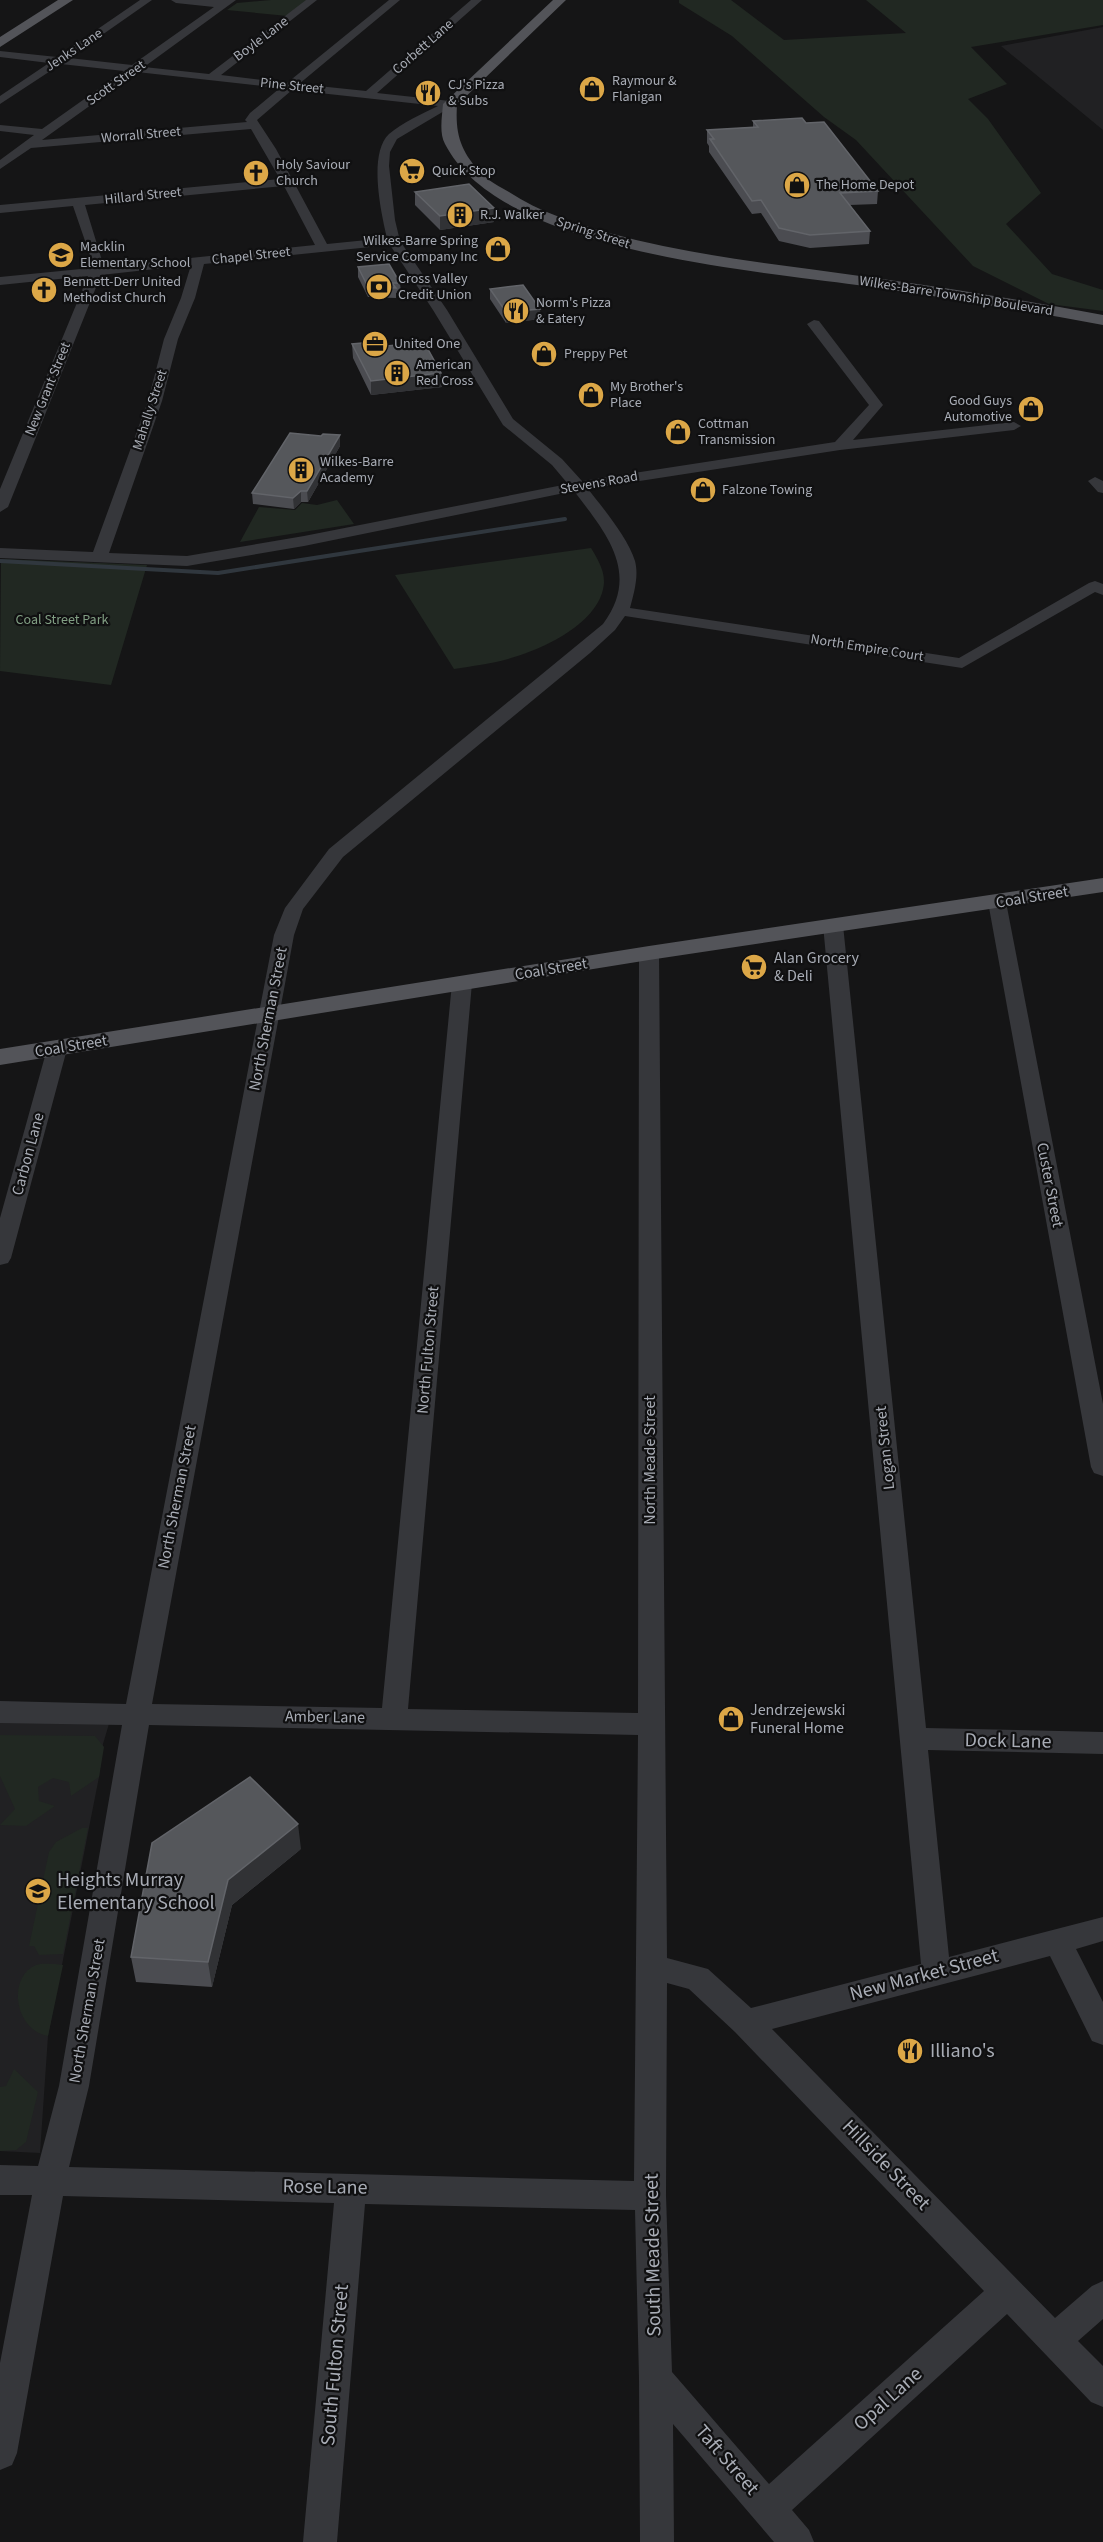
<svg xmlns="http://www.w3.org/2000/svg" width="1103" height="2542" font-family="'Source Sans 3',sans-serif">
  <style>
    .built { fill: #212123 }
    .green { fill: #212822 }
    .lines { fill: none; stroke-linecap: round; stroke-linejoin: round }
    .stream { stroke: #30373e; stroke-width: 4 }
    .minor { fill: #36373b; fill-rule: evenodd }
    .major { fill: #535459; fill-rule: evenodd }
    .wall { fill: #4b4c51 }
    .shaded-wall { fill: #313235 }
    .building { fill: #55575b; stroke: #626469; stroke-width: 1.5 }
    .labels { text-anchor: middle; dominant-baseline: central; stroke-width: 4.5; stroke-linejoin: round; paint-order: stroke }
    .far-street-label { font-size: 14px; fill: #a8acb5; stroke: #101011 }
    .far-poi-label { font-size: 14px; fill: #a8acb5; stroke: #101011; text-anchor: start }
    .far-park-label { font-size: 14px; fill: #819e83; stroke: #101011 }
    .street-label { font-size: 16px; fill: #a8acb5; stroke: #101011 }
    .poi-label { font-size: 16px; fill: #a8acb5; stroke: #101011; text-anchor: start }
    .near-street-label { font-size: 20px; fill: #a8acb5; stroke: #101011 }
    .near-poi-label { font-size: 20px; fill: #a8acb5; stroke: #101011; text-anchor: start }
  </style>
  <rect width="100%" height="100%" fill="#151516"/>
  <path class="built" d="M1103 27V130L1001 46Z
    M0 1714 111 1717 103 1744 99 1777 48 2036 40 2153 0 2151Z"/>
  <path class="green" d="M271 0H307L288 16 227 10 237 3Z
    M679 0H731L784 40 906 33 866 0H1103V25L971 47 1007 84 968 99 988 119 1041 193 1006 224 1052 274 1103 290V311L1049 304 973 266 856 140 824 117 732 36 679 3Z
    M337 500 354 524 240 542 259 507 295 510 302 503 317 505Z
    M591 548C597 558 604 569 604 582 602 623 541 650 508 659 491 664 472 666 454 669L395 575Z
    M1 559 147 565 111 685 0 671Z
    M0 1735 95 1736 104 1747 99 1777 71 1796 69 1782 53 1778 38 1787 39 1801 55 1806 26 1826 0 1825 15 1809 0 1776Z
    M82 1828H88L63 1954 39 1955 34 1946H29L49 1852 56 1842Z
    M55 1964 63 1965 48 2036C13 2029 8 1976 36 1965 41 1963 50 1964 55 1964Z
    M14 2069 38 2092 26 2142 16 2150 0 2151V2087L6 2086Z"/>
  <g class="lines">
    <path class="stream" d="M0 561 218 573 565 519"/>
    <path class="minor" d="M140 0H152L69 58 132 65 214 7 176 3 171 0H236L144 67 209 74 306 0H317L221 75 287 83 389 0H400L299 84 366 91 471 0H482L377 93 450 101 456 104 397 139 390 152 389 166 395 220 400 241 447 310 513 419 562 459 582 481 835 442 869 405 807 324 814 320 819 321 883 405 853 440 1014 422 1021 426 1014 430 840 450 588 489C603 508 628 538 635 561 639 576 634 593 630 608L959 658 1089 583 1095 581 1103 584V595L1095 592 962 668 625 616 615 630 590 653 343 857 303 909 294 935 152 1704 382 1708 452 983 455 979H469L472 983 408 1709 638 1713 639 953 642 949H656L659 953 667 1958 708 1969 751 2008 921 1964 823 925 826 921H840L843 925 926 1728 1103 1732V1754L928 1750 949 1957 1103 1917V1941L1076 1949 1103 2002V2045L1092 2041 1050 1956 772 2029 1055 2318 1092 2286 1103 2281V2319L1078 2341 1103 2366V2407L1091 2402 1007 2314 792 2510 809 2530 814 2542H774L673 2424 674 2542H640L639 2378 635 2210 365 2204 337 2542H303L334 2203 63 2196 17 2453 12 2465 0 2470V2363L32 2195H0V2165L38 2166 59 2086 122 1725 0 1723V1701L126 1704 274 935 285 908 329 849 603 624C641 573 606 533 574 491L304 546 187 566 0 558V548L93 552 148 401 164 339 181 298 191 265 101 275 8 507 0 512V489L88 276 0 285V277L91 268 93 264 73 206 0 213V205L280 179 251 129 31 148 0 169V160L34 135 0 131V125L42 129 124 71 61 64 0 104V96L49 63 0 57V51L57 57ZM137 72 280 88 250 113 245 120 247 122 42 140ZM292 90 438 106C422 114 403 122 389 134 368 154 381 212 387 238L327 244 276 149 257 120ZM284 186 315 245 104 267 85 205ZM390 245 433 310 503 425 552 465 568 484 304 536 187 556 109 553 162 401 178 339 195 298 204 264ZM149 1725 638 1735 634 2181 69 2167 89 2086ZM667 1983 689 1989 735 2032 984 2291 769 2484 672 2372 666 2196Z
      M1095 477 1103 481V493L1098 492 1088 481Z
      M997 896 1004 898 1006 902 1103 1404V1476L1094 1473 1091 1467 988 902 990 898Z
      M57 1043 64 1045 67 1049 11 1258 8 1263 0 1265V1218L47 1049 50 1045Z"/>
    <path class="major" d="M58 0H73L0 47V37Z
      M553 0H566L457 105C455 135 461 152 482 174 489 181 500 187 509 192 539 212 575 223 609 233 692 256 776 264 860 276 942 287 1022 300 1103 315V325C1021 310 939 296 857 285 749 270 500 251 445 144 439 133 442 117 443 104Z
      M1103 878V892L649 960 0 1065V1049L649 946Z"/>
  </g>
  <path class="wall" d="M753 121 806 123 878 191 877 204 850 205 870 231 869 244 810 248 779 241 761 213 752 214 709 152V146L707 143V130L753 127Z
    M415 192 494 222 440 230 415 205Z
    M358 267 400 283 401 293H396V298L368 297 358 277Z
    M490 289 541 319 506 323 490 299Z
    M352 344 387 346 442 387 371 395 353 358Z
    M321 436 340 446 308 502H301L294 509 253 504 252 493Z
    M301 1849 232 1905 212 1987 136 1982 131 1957Z"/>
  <path class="shaded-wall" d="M494 208V222L440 230V216Z
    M540 309 541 319 506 323V312Z
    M441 373 442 387 371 395V381Z
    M340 435V446L308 502 307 491Z
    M301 491V502L294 509 293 498Z
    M298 1824 301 1849 232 1905 212 1987 208 1962 228 1880Z"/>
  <path class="building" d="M802 118 806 123 824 122 878 191 840 193 870 231 810 235 779 228 761 200 752 201 710 139H714L707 130 758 127 753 121Z
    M469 184 494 208 440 216 415 192Z
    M389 264 400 283H392L396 288 368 287 358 267Z
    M523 285 540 309 506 312 490 289Z
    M385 341 387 346 424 342 441 373 371 381 352 344Z
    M290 433 321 436 323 434 340 435 307 491H301L293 498 252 493Z
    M250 1777 298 1824 228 1880 208 1962 131 1957 152 1843Z"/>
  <defs>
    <symbol id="shop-disc" viewBox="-11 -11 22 22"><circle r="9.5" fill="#dca747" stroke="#101011"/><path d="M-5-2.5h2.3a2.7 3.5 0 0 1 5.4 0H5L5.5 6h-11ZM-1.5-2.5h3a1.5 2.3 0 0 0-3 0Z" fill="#111"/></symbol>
    <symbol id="restaurant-disc" viewBox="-11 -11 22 22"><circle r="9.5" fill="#dca747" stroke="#101011"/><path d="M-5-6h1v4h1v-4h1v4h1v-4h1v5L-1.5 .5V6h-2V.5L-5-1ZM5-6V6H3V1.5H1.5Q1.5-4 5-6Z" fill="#111"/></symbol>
    <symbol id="supermarket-disc" viewBox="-11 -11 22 22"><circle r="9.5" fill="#dca747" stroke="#101011"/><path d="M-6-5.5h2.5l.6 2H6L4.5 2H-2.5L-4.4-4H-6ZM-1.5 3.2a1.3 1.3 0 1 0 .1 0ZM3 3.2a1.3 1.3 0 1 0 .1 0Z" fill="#111"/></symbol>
    <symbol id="church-disc" viewBox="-11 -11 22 22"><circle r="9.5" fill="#dca747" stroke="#101011"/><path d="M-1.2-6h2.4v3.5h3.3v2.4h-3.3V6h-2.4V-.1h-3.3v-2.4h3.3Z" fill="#111"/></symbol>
    <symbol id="building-disc" viewBox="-11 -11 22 22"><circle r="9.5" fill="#dca747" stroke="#101011"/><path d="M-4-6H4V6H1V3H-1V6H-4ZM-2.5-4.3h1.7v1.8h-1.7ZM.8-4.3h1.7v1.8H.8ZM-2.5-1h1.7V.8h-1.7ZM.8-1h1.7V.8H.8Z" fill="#111"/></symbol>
    <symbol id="school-disc" viewBox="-11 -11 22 22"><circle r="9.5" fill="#dca747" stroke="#101011"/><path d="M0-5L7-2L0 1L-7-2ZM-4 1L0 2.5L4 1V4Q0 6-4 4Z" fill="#111"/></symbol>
    <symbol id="bank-disc" viewBox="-11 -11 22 22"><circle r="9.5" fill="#dca747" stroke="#101011"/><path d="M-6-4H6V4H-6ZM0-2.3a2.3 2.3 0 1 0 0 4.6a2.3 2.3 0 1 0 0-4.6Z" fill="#111"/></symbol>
    <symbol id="office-disc" viewBox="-11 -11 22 22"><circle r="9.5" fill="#dca747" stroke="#101011"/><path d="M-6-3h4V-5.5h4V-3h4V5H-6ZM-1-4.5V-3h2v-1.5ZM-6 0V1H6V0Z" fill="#111"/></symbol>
  </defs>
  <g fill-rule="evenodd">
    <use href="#shop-disc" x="577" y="74" width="30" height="30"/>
    <use href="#restaurant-disc" x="413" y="78" width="30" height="30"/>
    <use href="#supermarket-disc" x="397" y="156" width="30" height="30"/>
    <use href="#church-disc" x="241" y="158" width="30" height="30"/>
    <use href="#shop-disc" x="782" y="170" width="30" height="30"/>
    <use href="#building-disc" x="445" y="200" width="30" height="30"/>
    <use href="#shop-disc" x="483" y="234" width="30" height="30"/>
    <use href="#school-disc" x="46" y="240" width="30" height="30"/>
    <use href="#bank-disc" x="364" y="272" width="30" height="30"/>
    <use href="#church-disc" x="29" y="275" width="30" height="30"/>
    <use href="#restaurant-disc" x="501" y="296" width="30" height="30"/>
    <use href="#office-disc" x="360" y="329" width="30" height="30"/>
    <use href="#shop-disc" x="529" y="339" width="30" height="30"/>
    <use href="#building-disc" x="382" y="358" width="30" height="30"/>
    <use href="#shop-disc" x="576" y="380" width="30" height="30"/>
    <use href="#shop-disc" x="1016" y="394" width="30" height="30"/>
    <use href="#shop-disc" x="663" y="417" width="30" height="30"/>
    <use href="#building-disc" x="286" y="455" width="30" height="30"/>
    <use href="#shop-disc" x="688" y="475" width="30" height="30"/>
    <use href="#supermarket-disc" x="739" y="952" width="30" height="30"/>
    <use href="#shop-disc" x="716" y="1704" width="30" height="30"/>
    <use href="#school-disc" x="23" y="1876" width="30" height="30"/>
    <use href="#restaurant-disc" x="895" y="2036" width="30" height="30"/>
  </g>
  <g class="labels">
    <g class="far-street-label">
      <text transform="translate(261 39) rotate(-37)">Boyle Lane</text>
      <text transform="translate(423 47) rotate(-41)">Corbett Lane</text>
      <text transform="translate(74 50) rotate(-34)">Jenks Lane</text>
      <text transform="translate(116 83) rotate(-35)">Scott Street</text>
      <text transform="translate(292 86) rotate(6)">Pine Street</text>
      <text transform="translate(141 135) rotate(-5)">Worrall Street</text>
      <text transform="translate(143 196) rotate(-6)">Hillard Street</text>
      <text transform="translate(593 233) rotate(18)">Spring Street</text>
      <text transform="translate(251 256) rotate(-6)">Chapel Street</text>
      <text transform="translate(956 296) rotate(9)">Wilkes-Barre Township Boulevard</text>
      <text transform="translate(48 389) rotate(-68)">New Grant Street</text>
      <text transform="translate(150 410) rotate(-72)">Mahally Street</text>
      <text transform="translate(599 483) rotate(-10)">Stevens Road</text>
      <text transform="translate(867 648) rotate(9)">North Empire Court</text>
    </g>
    <g class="far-poi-label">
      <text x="612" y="81">Raymour &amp;<tspan x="612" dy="16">Flanigan</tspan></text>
      <text x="448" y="85">CJ's Pizza<tspan x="448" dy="16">&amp; Subs</tspan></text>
      <text x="276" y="165">Holy Saviour<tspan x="276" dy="16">Church</tspan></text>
      <text x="432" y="171">Quick Stop</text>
      <text x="816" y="185">The Home Depot</text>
      <text x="480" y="215">R.J. Walker</text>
      <text x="478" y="241" text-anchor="end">Wilkes-Barre Spring<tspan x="478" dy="16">Service Company Inc</tspan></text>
      <text x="80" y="247">Macklin<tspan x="80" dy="16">Elementary School</tspan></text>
      <text x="398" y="279">Cross Valley<tspan x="398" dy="16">Credit Union</tspan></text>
      <text x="63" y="282">Bennett-Derr United<tspan x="63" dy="16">Methodist Church</tspan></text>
      <text x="536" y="303">Norm's Pizza<tspan x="536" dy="16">&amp; Eatery</tspan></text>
      <text x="394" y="344">United One</text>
      <text x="564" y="354">Preppy Pet</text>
      <text x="416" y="365">American<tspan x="416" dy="16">Red Cross</tspan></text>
      <text x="610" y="387">My Brother's<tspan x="610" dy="16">Place</tspan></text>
      <text x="1012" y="401" text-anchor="end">Good Guys<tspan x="1012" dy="16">Automotive</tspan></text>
      <text x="698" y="424">Cottman<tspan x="698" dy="16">Transmission</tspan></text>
      <text x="320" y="462">Wilkes-Barre<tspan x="320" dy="16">Academy</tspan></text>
      <text x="722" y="490">Falzone Towing</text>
    </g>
    <g class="far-park-label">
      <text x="62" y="620">Coal Street Park</text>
    </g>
    <g class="street-label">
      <text transform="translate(1032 897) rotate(-9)">Coal Street</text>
      <text transform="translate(551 969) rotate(-9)">Coal Street</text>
      <text transform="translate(268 1019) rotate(-79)">North Sherman Street</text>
      <text transform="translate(71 1046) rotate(-9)">Coal Street</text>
      <text transform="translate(28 1154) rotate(-75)">Carbon Lane</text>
      <text transform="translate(1050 1185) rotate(79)">Custer Street</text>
      <text transform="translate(428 1350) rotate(-85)">North Fulton Street</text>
      <text transform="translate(885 1448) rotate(-96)">Logan Street</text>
      <text transform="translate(650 1460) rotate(-90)">North Meade Street</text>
      <text transform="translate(177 1497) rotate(-79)">North Sherman Street</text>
      <text transform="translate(325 1717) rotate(1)">Amber Lane</text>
      <text transform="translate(87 2011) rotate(-80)">North Sherman Street</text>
    </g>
    <g class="poi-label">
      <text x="774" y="958">Alan Grocery<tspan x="774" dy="18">&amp; Deli</tspan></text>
      <text x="750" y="1710">Jendrzejewski<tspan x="750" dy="18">Funeral Home</tspan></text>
    </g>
    <g class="near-street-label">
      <text transform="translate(1008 1741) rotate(1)">Dock Lane</text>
      <text transform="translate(924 1975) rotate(-15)">New Market Street</text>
      <text transform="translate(886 2165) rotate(46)">Hillside Street</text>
      <text transform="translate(325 2187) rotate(1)">Rose Lane</text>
      <text transform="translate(653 2255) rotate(-91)">South Meade Street</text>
      <text transform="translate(335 2365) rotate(-85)">South Fulton Street</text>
      <text transform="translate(888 2399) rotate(-42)">Opal Lane</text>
      <text transform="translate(727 2460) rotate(49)">Taft Street</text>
    </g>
    <g class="near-poi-label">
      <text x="57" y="1880">Heights Murray<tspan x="57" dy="23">Elementary School</tspan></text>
      <text x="930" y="2051">Illiano's</text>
    </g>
  </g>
</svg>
